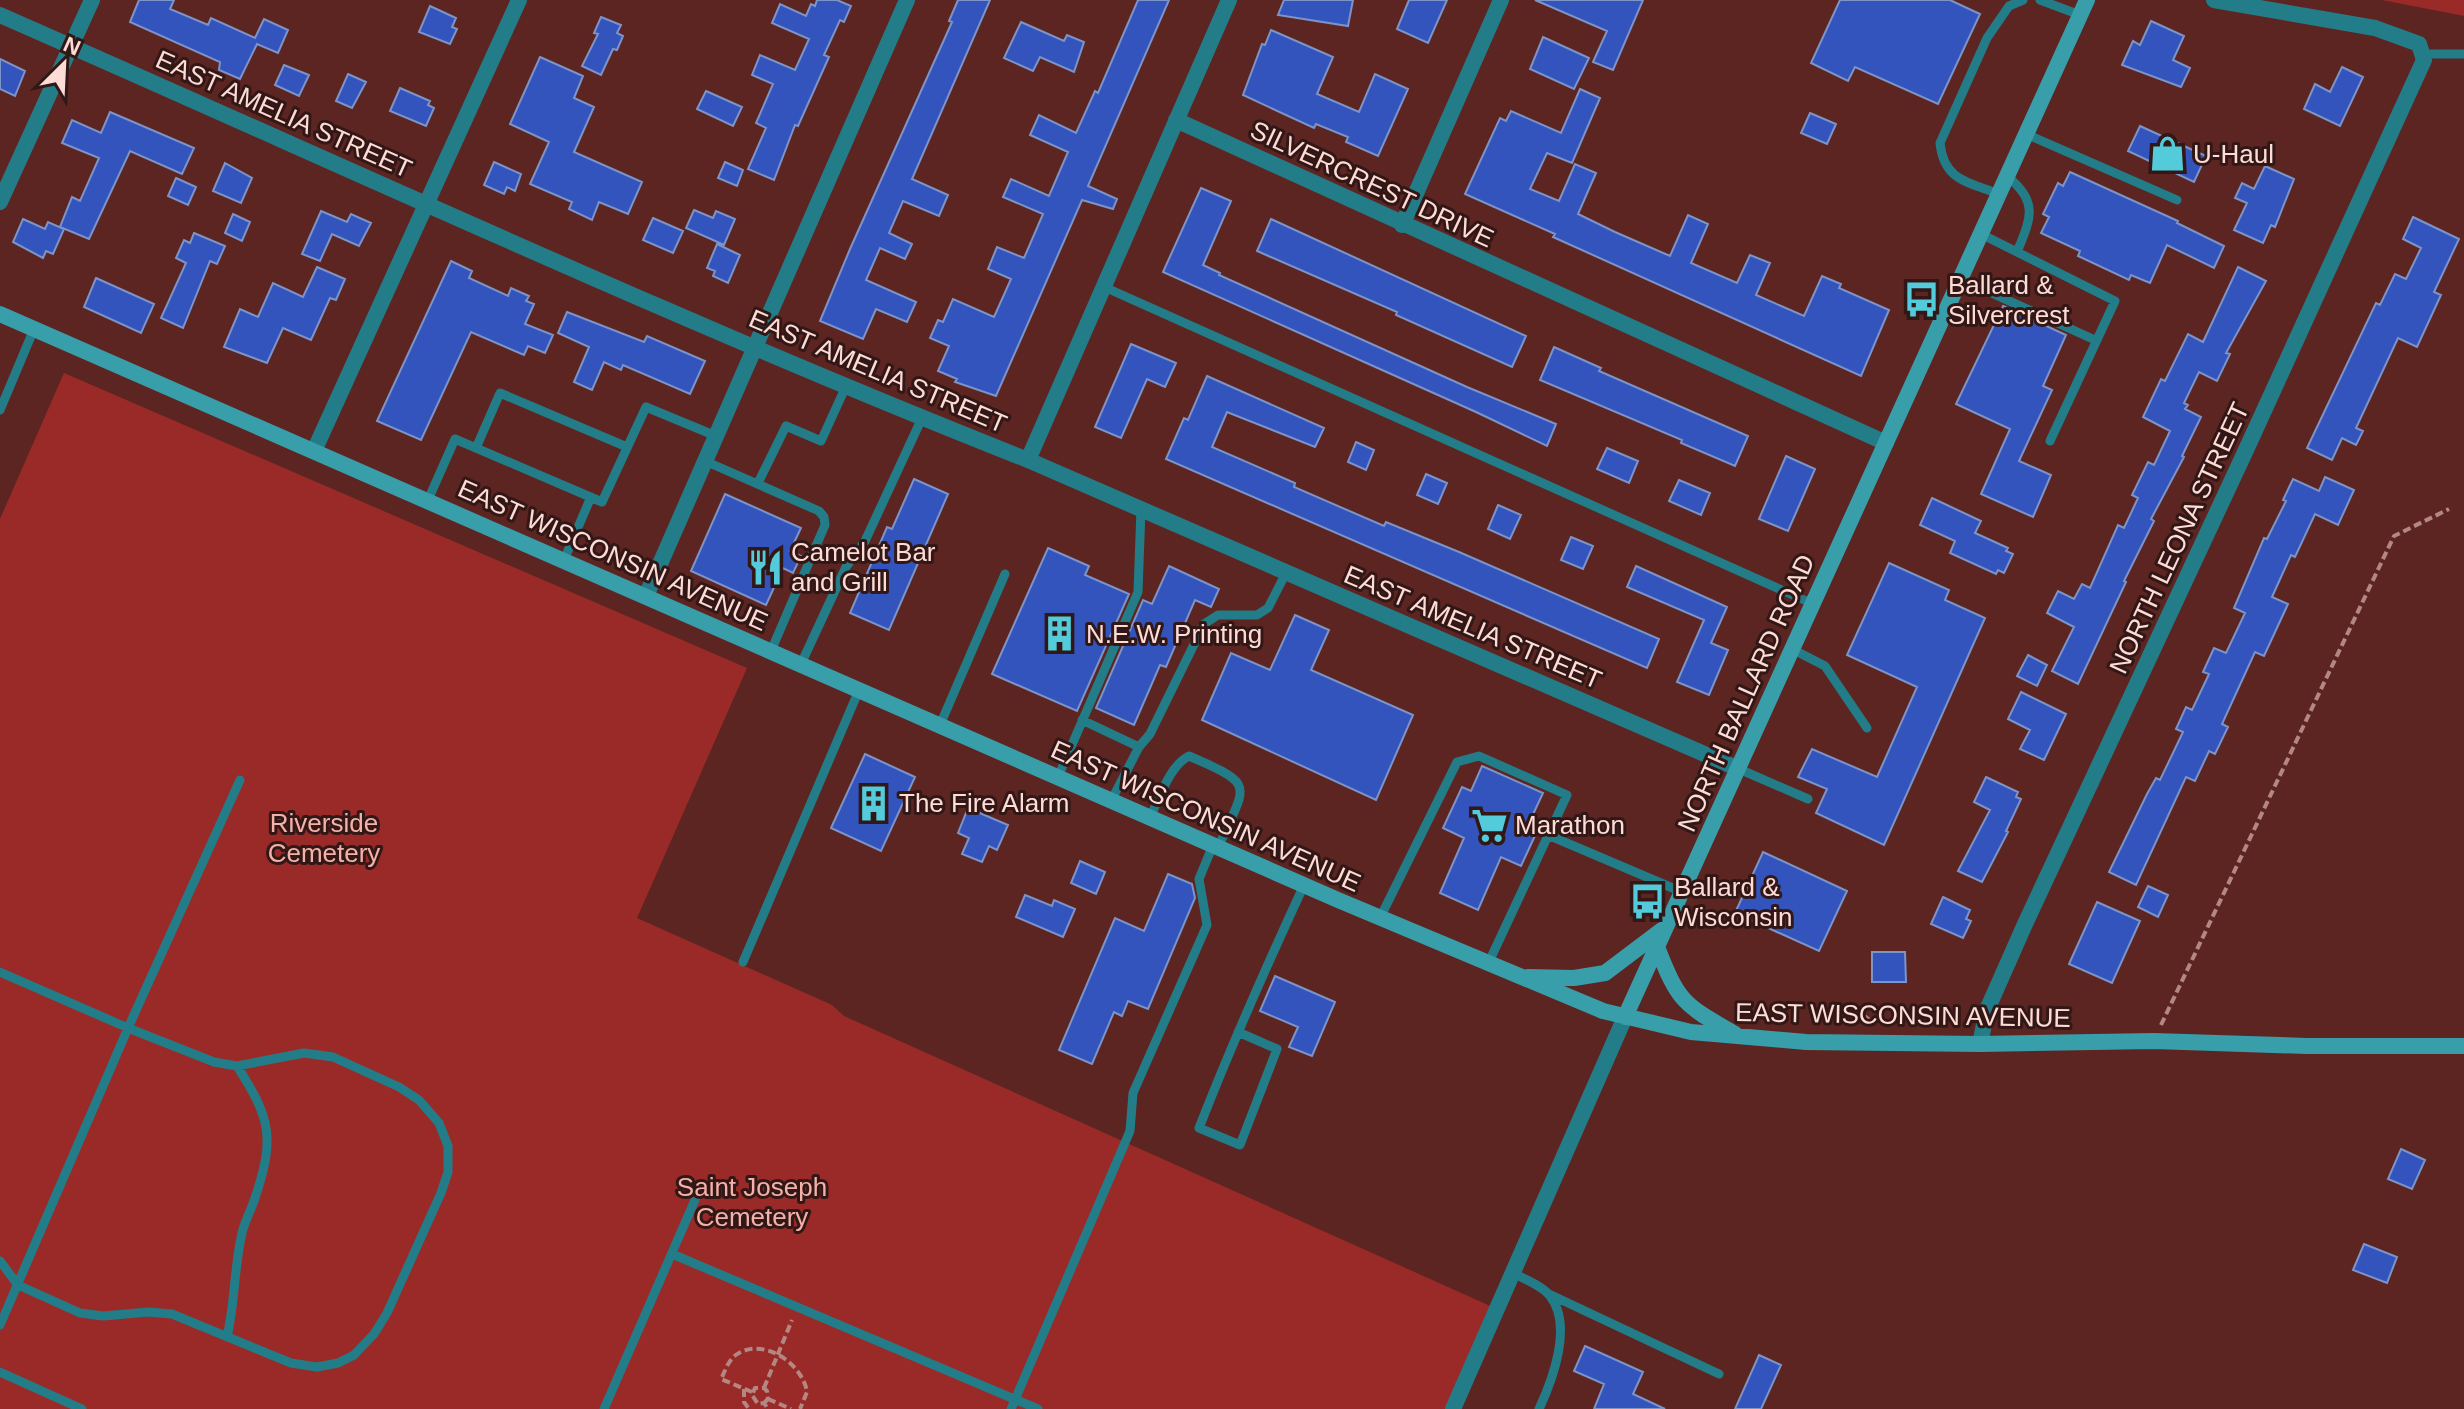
<svg xmlns="http://www.w3.org/2000/svg" width="2464" height="1409" font-family="Helvetica,sans-serif">
  <style>
    .green { fill: #9a2a27 }
    .building { fill: #3354bd; stroke: #7d94c8; stroke-width: 2 }
    .lines { fill: none; stroke-linecap: round; stroke-linejoin: round }
    .path { stroke: #b48783; stroke-width: 4; stroke-dasharray: 8 4; stroke-linecap: butt }
    .lane { stroke: #237d88; stroke-width: 9 }
    .street { stroke: #237d88; stroke-width: 16 }
    .secondary { stroke: #379eaa; stroke-width: 16 }
    .labels { text-anchor: middle; dominant-baseline: central; stroke-width: 6; stroke-linejoin: round; paint-order: stroke }
    .street-label { font-size: 26px; fill: #ffdbd6; stroke: #311816 }
    .poi-label { font-size: 26px; fill: #ffdbd6; stroke: #311816; text-anchor: start }
    .park-label { font-size: 26px; fill: #f4b1a9; stroke: #311816 }
  </style>
  <rect width="100%" height="100%" fill="#5d2521"/>
  <path class="green" d="M2382 0H2464V16Z
    M64 373 747 668 637 918 832 1005 844 1016 1497 1309 1453 1409H0V519Z"/>
  <path class="building" d="M139 0H174L170 9 208 25 211 18 255 38 264 19 288 30 278 53 257 44 240 79 219 70 220 62 130 22Z
    M817 0H837L851 6 844 22 840 20 824 55 829 57 798 126 795 125 774 180 748 169 766 128 756 123 773 84 752 75 760 55 795 70 809 39 772 23 780 4 806 16 811 4 815 6Z
    M958 0H990L912 179 948 195 939 216 903 201 889 233 912 244 905 259 880 248 866 280 916 302 907 322 876 309 863 339 820 321 850 249 952 22 949 21Z
    M1138 0H1169L1088 186 1117 199 1113 209 1082 200 996 396 955 382 957 379 938 371 949 346 930 338 938 320 943 322 953 299 994 317 1011 279 988 269 997 247 1024 258 1043 214 1003 197 1011 179 1049 196 1068 152 1030 135 1039 115 1076 133 1095 91 1098 93Z
    M1284 0H1353L1348 26 1278 15Z
    M1409 0H1447L1428 43 1397 29Z
    M1535 0H1643L1613 70 1593 62 1607 31Z
    M1840 0H1950L1980 14 1938 104 1855 67 1848 81 1811 63Z
    M430 6 456 18 452 27 457 29 450 44 419 32Z
    M601 17 621 25 617 33 623 36 617 50 613 49 601 75 582 66 598 34 594 33Z
    M2151 21 2184 36 2173 60 2190 68 2181 87 2122 65 2133 41 2140 45Z
    M1021 22 1064 41 1067 35 1084 42 1074 72 1040 57 1033 71 1004 58Z
    M1271 30 1333 57 1317 94 1359 112 1375 74 1408 89 1378 156 1346 142 1348 137 1316 124 1314 128 1243 95 1262 44 1265 45Z
    M1543 37 1589 58 1574 89 1530 69Z
    M540 57 583 76 574 98 594 107 574 152 642 182 628 214 599 202 592 220 569 209 572 202 530 184 549 142 510 124Z
    M0 59 25 71 15 96 0 89Z
    M284 65 309 75 299 96 275 85Z
    M2342 67 2363 77 2340 126 2304 109 2315 84 2330 92Z
    M348 74 366 82 352 108 336 101Z
    M400 88 430 101 428 105 434 108 426 126 390 111Z
    M1580 89 1600 98 1572 163 1547 153 1530 189 1559 201 1575 164 1596 173 1578 214 1615 232 1670 256 1688 215 1708 224 1691 263 1737 283 1750 255 1770 263 1756 295 1804 316 1822 276 1841 284 1839 288 1889 310 1861 376 1553 237 1555 234 1465 194 1500 118 1506 121 1511 111 1561 133Z
    M706 91 742 107 733 126 697 109Z
    M110 112 194 148 182 174 130 151 89 239 60 227 72 197 80 201 99 158 62 143 72 120 101 133Z
    M1810 113 1836 124 1827 144 1801 133Z
    M2140 126 2206 156 2194 182 2128 151Z
    M494 162 521 174 515 191 507 187 504 194 484 185Z
    M725 162 743 170 737 186 718 178Z
    M225 163 252 178 241 203 213 191Z
    M2265 166 2294 179 2275 227 2271 225 2263 243 2234 230 2247 203 2235 198 2242 183 2254 189Z
    M2070 172 2178 221 2177 223 2224 246 2214 268 2167 245 2150 283 2131 275 2129 280 2078 256 2080 251 2041 233 2049 217 2043 214 2058 183 2063 186Z
    M176 178 196 187 188 205 168 196Z
    M1201 188 1231 201 1203 265 1220 273 1219 275 1467 387 1556 424 1547 446 1476 412 1163 272Z
    M694 210 713 218 716 211 735 219 724 245 686 228Z
    M321 211 347 222 351 214 371 223 359 246 332 234 320 261 302 254Z
    M233 214 250 222 242 241 225 233Z
    M2413 217 2459 239 2434 292 2441 295 2417 347 2398 338 2356 428 2363 431 2356 445 2342 438 2332 460 2307 448 2376 303 2380 305 2395 274 2406 279 2421 248 2403 239Z
    M653 218 683 231 673 253 643 240Z
    M23 219 45 229 48 222 64 229 53 254 46 251 43 258 13 242Z
    M1271 219 1526 336 1512 367 1396 315 1397 312 1257 251Z
    M194 233 225 246 217 264 210 261 183 328 161 318 186 263 176 258 184 240 190 243Z
    M717 244 740 255 728 283 713 276 715 271 707 268Z
    M451 261 472 271 469 278 508 296 511 288 529 296 526 301 534 304 525 324 553 335 545 353 528 346 524 355 471 332 421 440 377 421Z
    M317 267 345 279 336 300 330 298 311 340 283 328 267 363 224 347 240 309 258 317 273 283 303 297Z
    M2238 267 2266 281 2226 353 2230 354 2217 381 2199 372 2184 403 2188 405 2185 409 2201 417 2182 456 2184 457 2151 519 2154 521 2124 581 2126 582 2078 684 2052 671 2074 627 2047 613 2058 591 2074 599 2082 584 2090 588 2118 525 2124 528 2138 498 2132 495 2148 462 2154 465 2170 431 2143 417 2161 379 2165 381 2188 334 2203 342Z
    M96 278 154 304 141 333 84 307Z
    M2003 306 2066 335 2043 386 2052 390 2019 461 2051 475 2033 517 1981 494 2010 429 1956 404Z
    M567 312 644 342 647 336 705 361 690 394 623 365 621 370 604 362 592 390 574 382 589 347 558 333Z
    M1131 344 1176 363 1165 387 1147 379 1121 438 1095 427Z
    M1554 347 1601 368 1599 371 1748 436 1735 466 1681 443 1682 440 1540 380Z
    M1207 376 1324 428 1315 447 1227 412 1212 447 1295 483 1294 487 1384 526 1386 522 1459 552 1659 639 1647 668 1166 459 1184 418 1188 420Z
    M1356 442 1374 450 1366 470 1348 462Z
    M1607 448 1638 461 1629 483 1597 469Z
    M1786 456 1815 469 1788 531 1759 519Z
    M1426 474 1447 483 1438 504 1417 495Z
    M2325 477 2354 490 2338 525 2315 514 2295 557 2291 555 2272 597 2288 604 2264 656 2255 652 2222 724 2228 727 2215 754 2209 751 2195 781 2186 777 2136 885 2109 872 2147 794 2156 778 2160 780 2183 732 2176 729 2186 707 2192 710 2209 674 2203 672 2214 648 2226 653 2245 613 2234 608 2264 538 2267 539 2286 501 2283 500 2293 479 2319 491Z
    M914 479 948 494 889 630 850 613 887 527 892 529Z
    M1679 480 1710 493 1701 515 1669 501Z
    M725 494 801 528 790 551 801 556 793 573 783 568 766 605 691 571Z
    M1932 498 1981 521 1975 533 2008 548 2006 551 2013 554 2004 573 1998 570 1996 574 1950 553 1955 541 1920 525Z
    M1498 505 1521 515 1510 539 1488 529Z
    M1571 537 1593 546 1583 569 1561 560Z
    M1048 548 1089 566 1085 575 1129 594 1077 711 992 674Z
    M1889 563 1949 590 1945 600 1985 618 1884 845 1816 813 1827 789 1798 777 1812 749 1877 777 1917 687 1847 655Z
    M1169 566 1219 589 1211 607 1195 600 1166 667 1160 665 1134 725 1096 708 1143 600 1152 604Z
    M1636 566 1727 607 1711 643 1728 650 1709 695 1677 682 1704 620 1627 587Z
    M1295 615 1329 630 1311 670 1413 715 1376 800 1202 720 1231 653 1270 670Z
    M2028 655 2047 665 2037 686 2017 676Z
    M2021 692 2066 714 2044 760 2020 749 2030 730 2008 719Z
    M865 754 915 777 881 851 831 828Z
    M1482 766 1543 793 1529 823 1539 827 1521 866 1501 857 1478 910 1440 893 1464 838 1443 828 1462 787 1471 791Z
    M1986 777 2018 792 2016 797 2021 799 2006 831 2008 832 1982 882 1958 871 1990 810 1974 802Z
    M968 808 1008 825 997 850 989 846 982 862 962 854 969 838 958 833Z
    M1763 852 1847 891 1819 951 1735 913Z
    M1080 861 1105 872 1096 894 1071 883Z
    M1168 874 1192 884 1195 898 1148 1009 1128 1001 1122 1016 1114 1012 1092 1064 1059 1050 1115 918 1144 931Z
    M2148 886 2168 895 2158 917 2138 907Z
    M1025 895 1052 906 1054 900 1075 909 1063 937 1016 917Z
    M1943 897 1970 910 1966 919 1971 921 1963 938 1931 924Z
    M2097 902 2140 921 2112 983 2069 964Z
    M1872 952H1905L1906 982H1872Z
    M1275 976 1335 1002 1312 1056 1289 1047 1298 1027 1260 1011Z
    M2401 1149 2425 1160 2412 1189 2388 1179Z
    M2364 1244 2397 1257 2387 1283 2353 1270Z
    M1585 1346 1643 1372 1633 1394 1665 1409H1594L1604 1384 1574 1371Z
    M1759 1355 1781 1365 1761 1409H1735Z"/>
  <g class="lines">
    <path class="path" d="M1855 1009 1875 1024
      M2161 1025 2394 536 2449 509
      M764 1388 792 1320
      M744 1389V1402L749 1409
      M752 1392 721 1379C726 1369 729 1358 739 1353 766 1338 803 1365 807 1392L800 1409
      M768 1399 791 1409
      M764 1403 768 1399 767 1391 764 1388H755L752 1395 758 1404 764 1403 768 1409"/>
    <path class="lane" d="M2040 0 2080 15
      M2424 54H2464
      M2026 134 2177 200
      M1999 194C1968 182 1944 181 1940 143L1987 38 2009 6 2023 0
      M1981 234 2017 252C2031 218 2039 202 2007 176
      M2017 252 2115 301 2050 441
      M1961 279 2095 340
      M1102 286 1813 604
      M0 410 34 329
      M476 448 500 393 627 447
      M705 461 819 511 824 517 825 525 771 651
      M758 483 786 426 821 441 847 384
      M428 500 455 439 602 502 646 407 716 436
      M564 560 591 497
      M1792 649 1825 666 1867 728
      M801 664 846 567 865 541 922 418
      M1082 720 1139 747 1150 734 1204 624 1218 615H1257L1268 608 1286 573
      M940 725 1005 574
      M1739 769 1808 799
      M1058 777 1138 592 1141 509
      M1111 801 1139 747
      M1150 817C1160 798 1169 766 1189 756 1258 786 1246 783 1218 848
      M1548 835 1682 892
      M1380 918 1457 762 1479 756 1567 795 1488 964
      M743 962 859 690
      M0 972 128 1028 214 1062 237 1066 304 1053 333 1057 399 1087 419 1100 439 1123 448 1146V1172L441 1193 387 1313 374 1334 354 1355 338 1363 317 1367 291 1363 172 1314 148 1312 103 1316 80 1313 18 1285 0 1261
      M1238 1032 1277 1049 1240 1145 1199 1128C1231 1046 1267 965 1304 885
      M672 1254 1038 1409
      M1513 1273C1524 1279 1543 1286 1550 1296 1573 1325 1553 1379 1539 1409
      M1549 1294 1719 1374
      M0 1325 128 1028 240 780
      M227 1337C235 1303 234 1267 242 1233 245 1221 251 1210 255 1198 275 1138 271 1119 237 1066
      M0 1372 82 1409
      M604 1409 698 1193
      M1011 1409 1130 1131 1133 1093 1207 925 1199 879 1213 845"/>
    <path class="street" d="M0 15C342 165 681 323 1028 460L1739 769
      M1176 120 1886 443
      M0 202 92 0
      M1402 225 1501 0
      M314 451 519 0
      M1028 460 1229 0
      M646 596 907 0
      M1980 1044 1987 1010 2025 924 2246 450 2424 60 2419 44 2375 28 2214 0
      M1453 1409 1625 1017"/>
    <path class="secondary" d="M0 314 1338 900 1603 1011 1691 1032 1806 1042 1980 1044 2154 1041 2307 1046H2464
      M1657 947C1679 1003 1683 1004 1735 1034
      M1528 977 1574 978 1605 973 1662 930
      M1625 1017 2087 0"/>
  </g>
  <defs>
    <symbol id="shop-bare" viewBox="-9 -9 18 18"><path d="M-5-2.5h2.3a2.7 3.5 0 0 1 5.4 0H5L5.5 6h-11ZM-1.5-2.5h3a1.5 2.3 0 0 0-3 0Z" fill="#53cbda" stroke="#311816" stroke-width="2.5" paint-order="stroke"/></symbol>
    <symbol id="bus-bare" viewBox="-9 -9 18 18"><path d="M-5-6H5V4H4V6H2V4H-2V6H-4V4H-5ZM-3.5-4V0h7V-4ZM-3.5 1.2v1.5H-2V1.2ZM2 1.2v1.5H3.5V1.2Z" fill="#53cbda" stroke="#311816" stroke-width="2.5" paint-order="stroke"/></symbol>
    <symbol id="restaurant-bare" viewBox="-9 -9 18 18"><path d="M-5-6h1v4h1v-4h1v4h1v-4h1v5L-1.5 .5V6h-2V.5L-5-1ZM5-6V6H3V1.5H1.5Q1.5-4 5-6Z" fill="#53cbda" stroke="#311816" stroke-width="2.5" paint-order="stroke"/></symbol>
    <symbol id="building-bare" viewBox="-9 -9 18 18"><path d="M-4-6H4V6H1V3H-1V6H-4ZM-2.5-4.3h1.7v1.8h-1.7ZM.8-4.3h1.7v1.8H.8ZM-2.5-1h1.7V.8h-1.7ZM.8-1h1.7V.8H.8Z" fill="#53cbda" stroke="#311816" stroke-width="2.5" paint-order="stroke"/></symbol>
    <symbol id="supermarket-bare" viewBox="-9 -9 18 18"><path d="M-6-5.5h2.5l.6 2H6L4.5 2H-2.5L-4.4-4H-6ZM-1.5 3.2a1.3 1.3 0 1 0 .1 0ZM3 3.2a1.3 1.3 0 1 0 .1 0Z" fill="#53cbda" stroke="#311816" stroke-width="2.5" paint-order="stroke"/></symbol>
  </defs>
  <g fill-rule="evenodd">
    <use href="#shop-bare" x="2142" y="128" width="51" height="51"/>
    <use href="#bus-bare" x="1896" y="274" width="51" height="51"/>
    <use href="#restaurant-bare" x="740" y="542" width="51" height="51"/>
    <use href="#building-bare" x="1034" y="608" width="51" height="51"/>
    <use href="#building-bare" x="848" y="778" width="51" height="51"/>
    <use href="#supermarket-bare" x="1464" y="800" width="51" height="51"/>
    <use href="#bus-bare" x="1622" y="876" width="51" height="51"/>
  </g>
  <g class="labels">
    <g class="street-label">
      <text transform="translate(284 114) rotate(24)">EAST AMELIA STREET</text>
      <text transform="translate(1372 184) rotate(25)">SILVERCREST DRIVE</text>
      <text transform="translate(878 371) rotate(23)">EAST AMELIA STREET</text>
      <text transform="translate(2179 538) rotate(-65)">NORTH LEONA STREET</text>
      <text transform="translate(613 555) rotate(24)">EAST WISCONSIN AVENUE</text>
      <text transform="translate(1473 627) rotate(23)">EAST AMELIA STREET</text>
      <text transform="translate(1746 693) rotate(-66)">NORTH BALLARD ROAD</text>
      <text transform="translate(1206 816) rotate(24)">EAST WISCONSIN AVENUE</text>
      <text transform="translate(1903 1015) rotate(1)">EAST WISCONSIN AVENUE</text>
    </g>
    <g class="poi-label">
      <text x="2193" y="154">U-Haul</text>
      <text x="1948" y="285">Ballard &amp;<tspan x="1948" dy="30">Silvercrest</tspan></text>
      <text x="791" y="552">Camelot Bar<tspan x="791" dy="30">and Grill</tspan></text>
      <text x="1086" y="634">N.E.W. Printing</text>
      <text x="899" y="803">The Fire Alarm</text>
      <text x="1515" y="825">Marathon</text>
      <text x="1674" y="887">Ballard &amp;<tspan x="1674" dy="30">Wisconsin</tspan></text>
    </g>
    <g class="park-label">
      <text x="324" y="823">Riverside<tspan x="324" dy="30">Cemetery</tspan></text>
      <text x="752" y="1187">Saint Joseph<tspan x="752" dy="30">Cemetery</tspan></text>
    </g>
  </g>
  <g transform="translate(64 64) rotate(24)" stroke="#311816" stroke-width="6" paint-order="stroke">
  <path d="M0-6L14 30L0 20L-14 30Z" fill="#ffdbd6"/>
  <text y="-12" font-size="22" font-weight="bold" text-anchor="middle" fill="#ffdbd6">N</text>
  </g>
</svg>
